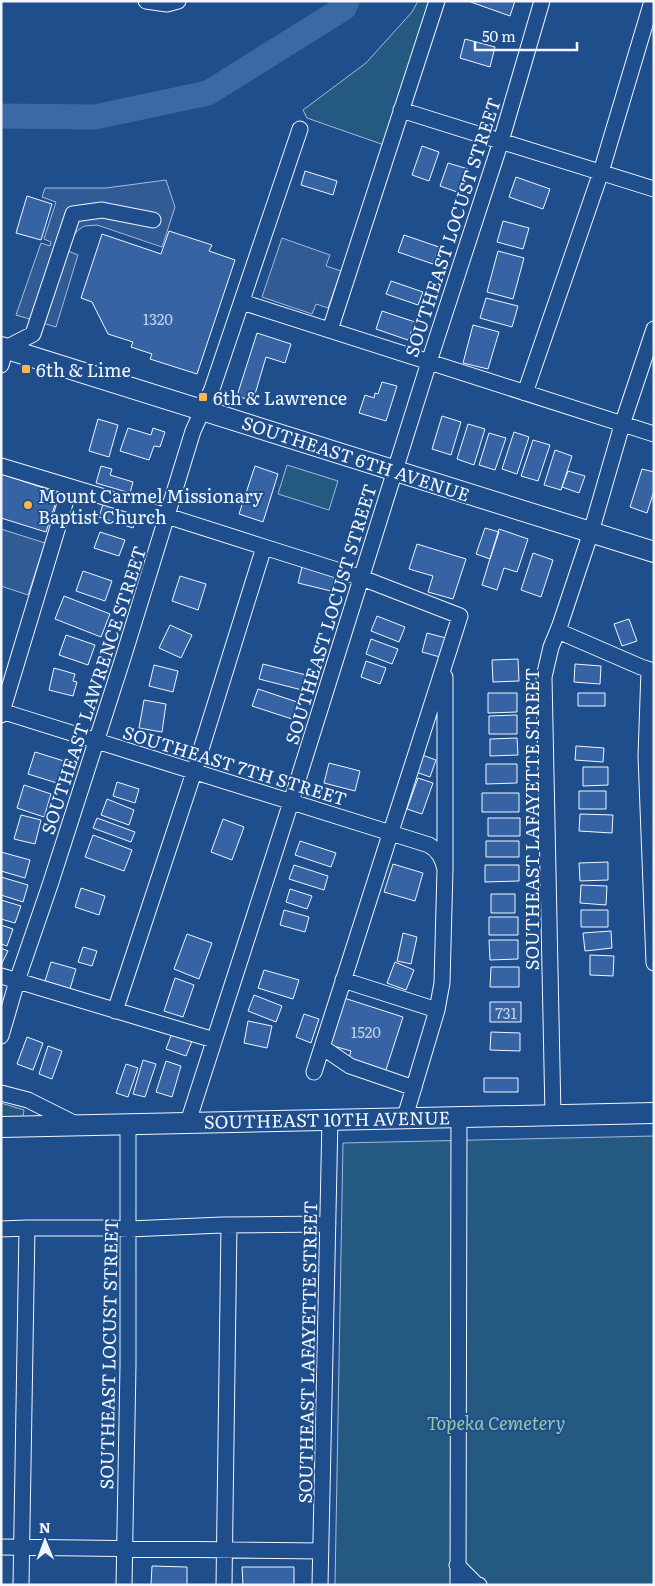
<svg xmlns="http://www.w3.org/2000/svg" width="655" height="1586" font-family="Literata,serif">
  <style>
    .green { fill: #245a82; stroke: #a8bbd7 }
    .parking { fill: #305b95; stroke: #a8bbd7 }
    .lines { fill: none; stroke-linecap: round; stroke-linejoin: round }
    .river { stroke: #3b69a3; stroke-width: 25 }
    .building { fill: #3563a3; stroke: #f2f6ff }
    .minor-casing { stroke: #f2f6ff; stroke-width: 17 }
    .major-casing { stroke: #f2f6ff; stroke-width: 22 }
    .minor { stroke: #1f4e8c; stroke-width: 15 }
    .major { stroke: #1f4e8c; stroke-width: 20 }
    .poi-dot { fill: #ffb74d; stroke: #1f4e8c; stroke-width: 2 }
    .labels { text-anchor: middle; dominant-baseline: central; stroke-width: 4; stroke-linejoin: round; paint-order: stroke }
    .number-label { font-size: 15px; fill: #c3d1e8 }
    .street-label { font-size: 18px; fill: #f2f6ff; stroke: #1f4e8c }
    .poi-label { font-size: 18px; fill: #f2f6ff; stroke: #1f4e8c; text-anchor: start }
    .park-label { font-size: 18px; font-style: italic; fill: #97c8a6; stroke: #1f4e8c }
  </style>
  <rect width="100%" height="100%" fill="#1f4e8c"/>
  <path class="green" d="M418 1H430L412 53 387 146 307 118 303 110 366 63 412 12Z
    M287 465 338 481 329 510 278 494Z
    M1 1103 24 1110 23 1117H1Z
    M654 1136V1585H335L343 1143Z"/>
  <path class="parking" d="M166 180 175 207 162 247 97 225 84 226 77 231 71 240 68 251 78 255 56 327 16 315 41 243 50 246 51 242 44 239 56 202 42 197 45 188H106Z
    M282 238 330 255 326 266 341 271 328 308 316 304 312 314 262 297Z
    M1 529 45 543 28 595 1 586Z"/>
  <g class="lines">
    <path class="river" d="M1 116 95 117 208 93 344 8 347 1"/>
  </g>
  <path class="building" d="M468 1H515L510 16Z
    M465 39 495 47 490 67 460 58Z
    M422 146 439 152 429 181 412 175Z
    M448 163 468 169 460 193 440 186Z
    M305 171 337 181 333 195 301 185Z
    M516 177 550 189 543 209 509 197Z
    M27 196 52 204 41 240 16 233Z
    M503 221 529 228 523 249 497 242Z
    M169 231 212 245 209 251 235 260 197 374 150 359 152 354 131 347 133 342 108 334 92 302 81 298 102 234 161 254Z
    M404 235 439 247 433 264 398 252Z
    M498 251 524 258 513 299 487 292Z
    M391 281 423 292 418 305 386 294Z
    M486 298 518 306 512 327 480 318Z
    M382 311 415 322 408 340 376 329Z
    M473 325 499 332 488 369 463 363Z
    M257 333 291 344 285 363 266 357 253 401 237 396Z
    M382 382 397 386 386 421 359 413 365 395 374 398 375 393 378 394Z
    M442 416 461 422 451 455 432 449Z
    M98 419 118 425 109 457 89 451Z
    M468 424 485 429 474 465 457 459Z
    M128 428 151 435 153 428 165 432 160 447 154 446 149 460 120 451Z
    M514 432 529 437 517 474 502 469Z
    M489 433 506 438 495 470 479 465Z
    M533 440 550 445 538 481 521 476Z
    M555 450 572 456 561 490 544 485Z
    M101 466 112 469 110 475 133 482 130 493 96 483Z
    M255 466 278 474 263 522 239 514Z
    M642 469 654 472V491L647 513 630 507Z
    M568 471 585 476 579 493 562 487Z
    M1 474 59 493 46 532 1 518Z
    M103 504 137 515 133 528 99 517Z
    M485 528 499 532 490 559 476 554Z
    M499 529 528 539 517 572 504 568 497 590 482 585Z
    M100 532 125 540 119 556 94 548Z
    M417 544 466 559 453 599 428 592 433 576 409 569Z
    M533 553 553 560 541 597 521 590Z
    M302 567 335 576 331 591 298 583Z
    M83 571 112 581 105 601 76 591Z
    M180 576 206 584 198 610 172 601Z
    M64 596 110 614 101 637 55 619Z
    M377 616 405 627 399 642 371 631Z
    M629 619 637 641 622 646 614 624Z
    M170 625 192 635 181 658 159 648Z
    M427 633 446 638 440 657 422 652Z
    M66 635 95 645 88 665 59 655Z
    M371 639 398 649 392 664 366 654Z
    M518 659 519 681 493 682 492 660Z
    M366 661 386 668 380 684 361 677Z
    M263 664 306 675 302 690 259 679Z
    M575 664 601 666 600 684 574 682Z
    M154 665 178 671 173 692 149 686Z
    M54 668 75 674 73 681 77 682 73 696 49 690Z
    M258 689 297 702 292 719 252 706Z
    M488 693H517V712L488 713Z
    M578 693H605V706H578Z
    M144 700 166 704 162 732 139 728Z
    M517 715V734H489V716Z
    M517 738 518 755 490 756V739Z
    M576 746 604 748 603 762 575 760Z
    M35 752 64 761 57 783 28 774Z
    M422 755 436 760 430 777 416 772Z
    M329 763 360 771 355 791 324 783Z
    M486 764H517V783L486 784Z
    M583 767H608V785L583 786Z
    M418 778 433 783 422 814 407 809Z
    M117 782 139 789 135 803 113 796Z
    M24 785 51 794 44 817 17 808Z
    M579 791H606V809H579Z
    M482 793H519V812H482Z
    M107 799 134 810 129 825 101 815Z
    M580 814 613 815 612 833 579 831Z
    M21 815 41 820 35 844 14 839Z
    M97 818 135 832 131 842 93 828Z
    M488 818H520V836H488Z
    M223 819 244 827 232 860 211 852Z
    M93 835 132 850 124 871 85 857Z
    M300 841 336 853 331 867 295 855Z
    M486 841H519V857H486Z
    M1 852 30 860 25 878 1 871Z
    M608 862V880L580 881 579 863Z
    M393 864 423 873 415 901 384 892Z
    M294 865 328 876 324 890 289 879Z
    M485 865H519V881L485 882Z
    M1 877 28 885 23 902 1 895Z
    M581 885 607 886 606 905 580 903Z
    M81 888 105 896 99 915 75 907Z
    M290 889 312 896 307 909 286 902Z
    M491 894H515V913H491Z
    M1 900 21 906 15 923 1 919Z
    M284 910 309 917 305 932 280 925Z
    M581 910H608V927H581Z
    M489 917H518V935H489Z
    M1 925 13 929 7 946 1 944Z
    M611 931 612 948 585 951 583 933Z
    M403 933 417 937 411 964 397 961Z
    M187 934 212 943 199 979 174 969Z
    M489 940H518V959L490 960Z
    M83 947 97 951 92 966 78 962Z
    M1 948 8 951 1 965Z
    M590 955 614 956 613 976 590 975Z
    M51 962 76 969 70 989 45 981Z
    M395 962 414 970 406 990 387 983Z
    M491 967H519V987H490Z
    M264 970 299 980 293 999 258 988Z
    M175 978 194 985 183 1017 164 1011Z
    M254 995 282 1006 276 1022 248 1011Z
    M344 998 403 1017 385 1073 348 1062 351 1051 330 1045Z
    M490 1002H521V1022H490Z
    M304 1014 319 1019 311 1043 296 1037Z
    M248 1021 272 1026 267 1048 244 1043Z
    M491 1032 520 1033V1051L490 1050Z
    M172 1033 192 1041 186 1056 166 1049Z
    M27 1037 43 1043 33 1070 17 1064Z
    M48 1046 62 1051 52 1079 39 1074Z
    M143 1060 156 1064 145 1097 133 1094Z
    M166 1061 181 1066 172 1097 156 1092Z
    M126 1064 138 1068 128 1097 116 1093Z
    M484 1078H518V1092H484Z
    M152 1566 187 1567V1585H151Z
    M242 1567H294V1585H243Z"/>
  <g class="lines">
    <defs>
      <path id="minor" d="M146 1 167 4 178 1
        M401 110 654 189
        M242 302 654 434
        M330 330 437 1
        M1 365 6 348 33 334 73 214 102 210 153 220
        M525 393 601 172 652 1
        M1 466 167 516 264 547 194 772 115 1011
        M264 547 362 578 460 616 314 1072
        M558 631 641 667 654 671
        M649 670 646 756 654 963
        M1 711 429 845C439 851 442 858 445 869
        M1 715 70 487
        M1 976 214 1040
        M343 980 437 1010
        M1 1036 17 981 50 885 124 655 193 431 212 389 300 129
        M322 1047 350 1066 414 1088
        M1 1093 28 1100 78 1125
        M553 1115 544 677 551 647 560 625 591 532 622 425 654 329
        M405 1117 437 1010 442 983 445 869V677
        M188 1122 291 802 429 362 501 141 542 1
        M1 1229 27 1228
        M1 1547 321 1551
        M457 1565 476 1584 479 1585
        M21 1585 27 1228H111L129 1229 222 1225 328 1224
        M124 1585 128 1365V1124
        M224 1585 229 1225
        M320 1585 330 1119
        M458 1585 459 1117"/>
      <path id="major" d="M1 347 654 552
        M1 1127 654 1113"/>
    </defs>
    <use href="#minor" class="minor-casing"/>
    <use href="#major" class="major-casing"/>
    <use href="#minor" class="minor"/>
    <use href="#major" class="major"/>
  </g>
  <g class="poi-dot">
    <rect x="21" y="364" width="10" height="10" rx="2.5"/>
    <rect x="198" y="392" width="10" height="10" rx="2.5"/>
    <circle cx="28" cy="505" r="5"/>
  </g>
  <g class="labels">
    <g class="number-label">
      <text x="158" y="318">1320</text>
      <text x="506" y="1012">731</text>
      <text x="366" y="1031">1520</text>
    </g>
    <g class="street-label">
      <text transform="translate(452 227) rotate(-72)">SOUTHEAST LOCUST STREET</text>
      <text transform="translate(356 458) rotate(18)">SOUTHEAST 6TH AVENUE</text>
      <text transform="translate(330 614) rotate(-73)">SOUTHEAST LOCUST STREET</text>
      <text transform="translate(93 690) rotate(-72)">SOUTHEAST LAWRENCE STREET</text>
      <text transform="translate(235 765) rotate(17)">SOUTHEAST 7TH STREET</text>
      <text transform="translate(531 819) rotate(-90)">SOUTHEAST LAFAYETTE STREET</text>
      <text transform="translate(327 1119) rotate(-1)">SOUTHEAST 10TH AVENUE</text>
      <text transform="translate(307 1352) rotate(-89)">SOUTHEAST LAFAYETTE STREET</text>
      <text transform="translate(108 1354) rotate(-89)">SOUTHEAST LOCUST STREET</text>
    </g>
    <g class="poi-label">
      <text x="36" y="369">6th &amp; Lime</text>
      <text x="213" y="397">6th &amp; Lawrence</text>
      <text x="38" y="495">Mount Carmel Missionary<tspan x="38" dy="21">Baptist Church</tspan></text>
    </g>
    <g class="park-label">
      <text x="496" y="1422">Topeka Cemetery</text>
    </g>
  </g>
  <rect width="655" height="1586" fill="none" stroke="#f2f6ff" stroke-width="5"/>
  <g transform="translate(45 1541) rotate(359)" stroke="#1f4e8c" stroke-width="4" paint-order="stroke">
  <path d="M0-4L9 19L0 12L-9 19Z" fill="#f2f6ff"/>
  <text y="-8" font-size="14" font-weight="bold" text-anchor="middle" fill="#f2f6ff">N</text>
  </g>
  <path d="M475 42v8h102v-8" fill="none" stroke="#f2f6ff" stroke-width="2.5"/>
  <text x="482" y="42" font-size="15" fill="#f2f6ff" stroke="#1f4e8c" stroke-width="4" paint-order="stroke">50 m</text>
</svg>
